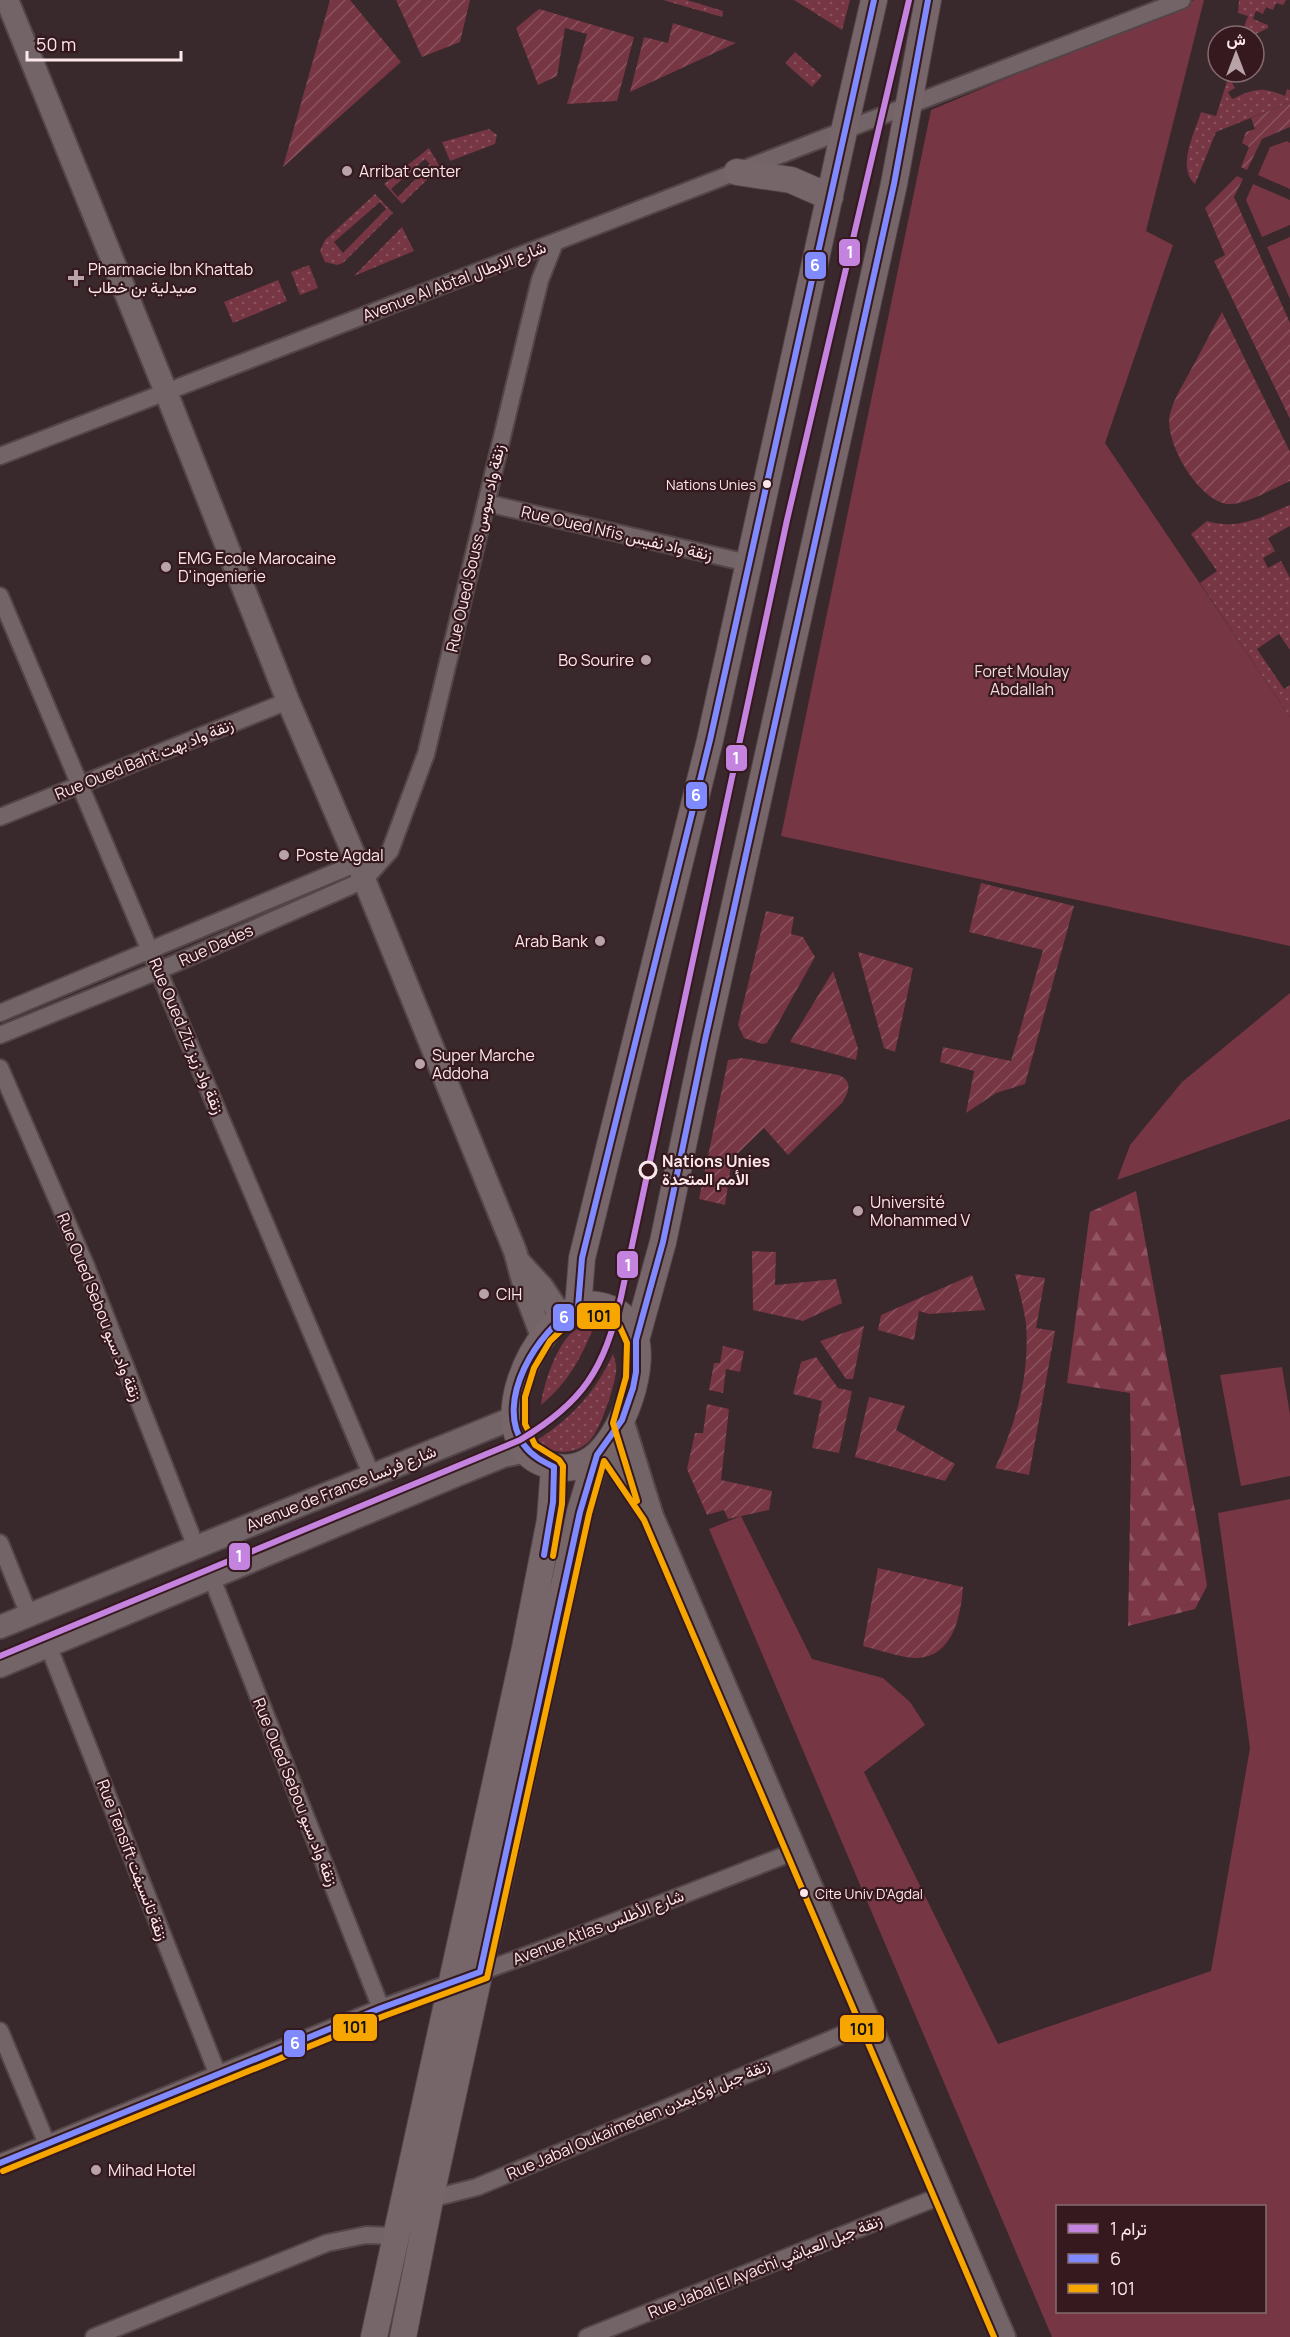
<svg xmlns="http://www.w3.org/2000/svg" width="1290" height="2337" font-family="Manrope,Vazirmatn,sans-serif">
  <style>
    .grass { fill: url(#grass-dots); fill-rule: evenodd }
    .forest { fill: url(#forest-firs) }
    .park { fill: #763643; fill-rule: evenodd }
    .garden { fill: url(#garden-furrows) }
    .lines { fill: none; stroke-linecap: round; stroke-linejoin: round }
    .street-casing { stroke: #544548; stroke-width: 20 }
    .secondary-casing { stroke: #544548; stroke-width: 26 }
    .primary-casing { stroke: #544548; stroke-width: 28 }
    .street { stroke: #726467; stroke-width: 16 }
    .secondary { stroke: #726467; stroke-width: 22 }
    .primary { stroke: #776669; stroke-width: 26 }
    .bus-1-casing { stroke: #35191e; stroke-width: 10 }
    .bus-2-casing { stroke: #35191e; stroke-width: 10 }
    .bus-1 { stroke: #808aff; stroke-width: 6 }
    .bus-2 { stroke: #f7a600; stroke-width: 6 }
    .tram-1-casing { stroke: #35191e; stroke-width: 10 }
    .tram-1 { stroke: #c483df; stroke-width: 6 }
    .poi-dot { fill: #b8a4a8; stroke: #35191e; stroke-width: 2 }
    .bus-dot { fill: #fce7ea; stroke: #35191e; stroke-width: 2 }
    .stop-dot { fill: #35191e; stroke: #fce7ea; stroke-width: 3 }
    .labels { text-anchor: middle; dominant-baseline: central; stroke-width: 4.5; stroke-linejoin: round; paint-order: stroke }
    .bus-label { font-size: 14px; fill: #fce7ea; stroke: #35191e; text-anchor: end }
    .poi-label { font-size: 16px; fill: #fce7ea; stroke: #35191e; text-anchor: start }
    .street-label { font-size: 16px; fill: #fce7ea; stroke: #35191e }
    .park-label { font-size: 16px; fill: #f1d9dc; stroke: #35191e }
    .stop-label { font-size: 16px; font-weight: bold; fill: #fce7ea; stroke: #35191e; text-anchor: start }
    .line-badge { stroke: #35191e; stroke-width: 2 }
    .badge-label { font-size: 16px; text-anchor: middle; font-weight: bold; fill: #fff }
    .pale-badge-label { font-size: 16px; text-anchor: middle; font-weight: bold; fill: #111 }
  </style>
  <defs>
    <pattern id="grass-dots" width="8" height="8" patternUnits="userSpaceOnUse" patternTransform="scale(1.5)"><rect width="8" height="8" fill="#763643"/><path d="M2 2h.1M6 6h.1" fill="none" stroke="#8a535e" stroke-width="1.8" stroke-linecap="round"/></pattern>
    <pattern id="forest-firs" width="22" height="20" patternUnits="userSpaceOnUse" patternTransform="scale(1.5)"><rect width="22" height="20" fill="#7c3747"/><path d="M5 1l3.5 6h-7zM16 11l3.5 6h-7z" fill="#905462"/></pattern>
    <pattern id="garden-furrows" width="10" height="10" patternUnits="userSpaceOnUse" patternTransform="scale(1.5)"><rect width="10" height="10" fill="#763643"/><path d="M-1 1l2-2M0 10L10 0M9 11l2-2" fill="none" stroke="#8a535e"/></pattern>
  </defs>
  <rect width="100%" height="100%" fill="#39282c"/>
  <path class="grass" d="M663 0H687L723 11 722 17Z
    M794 0H850L842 30Z
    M1239 0H1286L1283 5 1276 3 1273 10 1266 7 1263 14 1256 11 1253 19 1268 25V28L1252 36H1241L1248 16 1238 13Z
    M795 52 822 76 812 87 785 63Z
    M1230 72H1236L1238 78 1231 81 1235 88 1228 92 1232 99C1255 89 1260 86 1285 96L1287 89 1290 90V102L1216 132 1195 184C1176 167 1195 132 1201 112L1216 116Z
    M489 129 497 135 495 144 450 161 442 142Z
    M429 148 440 167 402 204 384 184ZM425 159 430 164 398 197 391 189Z
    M375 194 393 213 343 263 337 265 325 262 320 251 325 240ZM380 202 386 209 343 253 334 242Z
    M402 227 414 251 354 276Z
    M309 265 318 288 300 295 291 272Z
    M278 280 287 301 233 323 224 302Z
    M1290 505V526L1268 538 1275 551 1263 558 1268 568 1281 561 1290 578V650L1279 634 1257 649 1284 689 1290 685V717L1200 583 1217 571 1191 534 1207 521C1238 531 1263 516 1290 505Z
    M577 1329H587L592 1331C580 1360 566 1385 541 1405 543 1385 558 1339 577 1329Z
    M613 1354C615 1360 617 1366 616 1372 614 1388 601 1428 591 1439 584 1448 573 1452 562 1452 551 1451 544 1449 537 1440 572 1418 596 1391 613 1354Z"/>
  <path class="forest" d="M1136 1191 1198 1527 1207 1586 1195 1609 1128 1626 1131 1463 1130 1393 1067 1383 1090 1212Z"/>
  <path class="park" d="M1194 0H1204L1146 231 1173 245 1105 443 1290 717V946L781 836 931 110Z
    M1287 141 1290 143V189L1258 175 1270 147Z
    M1253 184 1290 200V225L1262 237 1246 200Z
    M1290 237V299L1267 247Z
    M1290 993V1119L1117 1180 1130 1145 1182 1082Z
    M1282 1367 1290 1414V1476L1241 1486 1220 1375Z
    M1290 1499V2337H1052L709 1529 741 1516 812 1659 883 1678 910 1702 925 1725 864 1772 998 2044 1211 1971 1250 1748 1218 1513ZM1058 2206H1264V2312H1058Z"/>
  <path class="garden" d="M330 0H350L401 62 283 167Z
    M396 0H470L460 42 422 57Z
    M539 9 634 37 617 101 567 104 587 34 565 28 557 76 538 85 516 28Z
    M673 23 736 43 630 92 644 37 668 43Z
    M1290 102V127L1262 139 1247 170 1241 167 1249 147 1242 143 1246 132 1255 129 1251 118Z
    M1237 176 1243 179 1234 197 1290 323V419L1214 261 1225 255 1205 208Z
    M1222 312 1290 452V481C1274 488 1247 504 1230 504 1200 504 1163 441 1170 414 1173 401 1181 388 1187 377 1199 355 1210 334 1222 312Z
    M981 883 1074 906 1025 1084 996 1093 966 1113 974 1071 940 1062 943 1047 1011 1061 1043 950 969 932Z
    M766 911 794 917 791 934 803 937 815 957 767 1043 762 1044 744 1038 738 1025Z
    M858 952 913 968 895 1052 884 1048Z
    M833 971 858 1048 856 1060 790 1042Z
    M742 1058 839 1075C853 1081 849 1092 842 1103L788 1155 764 1128 732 1159 725 1205 699 1199 728 1060Z
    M752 1251 776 1252 775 1285 836 1279 842 1303 803 1321 753 1310Z
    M1015 1274 1045 1278 1036 1328 1055 1331 1029 1475 995 1468C1016 1423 1030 1375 1026 1324 1024 1308 1019 1291 1015 1274Z
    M972 1275 985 1310 929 1314 919 1311 914 1340 878 1330 881 1315Z
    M864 1326 853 1379H846L820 1341Z
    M723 1346 744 1351 740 1372 726 1369 723 1393 709 1390 714 1363H720Z
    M816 1357 838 1388 852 1391 839 1453 812 1448 822 1401 793 1394 801 1362Z
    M869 1397 905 1406 896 1430 955 1464 945 1481 855 1457Z
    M707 1404 729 1409 721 1480 772 1491 769 1510 728 1519 724 1510 707 1515 687 1469 695 1433H703Z
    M878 1568 963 1587C961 1615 953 1657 917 1658 902 1658 879 1650 863 1646Z"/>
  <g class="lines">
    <defs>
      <path id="street" d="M0 456 1182 0
        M486 503 748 563
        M0 596 372 1476
        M0 817 288 701
        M0 1013 367 859
        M0 1035 160 970 364 880 390 851 426 754 527 333 540 280 555 242
        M0 1068 86 1266 196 1547
        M0 1543 29 1615
        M211 1576 381 2008
        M48 1645 218 2075
        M0 2031 47 2144
        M0 2163 381 2008 544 1949 796 1851
        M422 2201 477 2187 870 2023
        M94 2337 327 2243 366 2235 397 2236
        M587 2337 943 2195"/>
      <path id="secondary" d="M7 0 166 392 288 701 357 862 515 1251 528 1299 542 1336
        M519 1262 542 1287 562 1317
        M622 1420 652 1516 1004 2337
        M605 1446 638 1495
        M0 1627 516 1417
        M0 1666 454 1476 503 1456 526 1451"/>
      <path id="primary" d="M737 172 791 180 830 197
        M588 1304C607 1305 624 1312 633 1330 649 1364 622 1438 592 1459 579 1468 563 1470 548 1465 479 1445 529 1317 588 1304Z
        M578 1307 582 1258 710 740 844 131 874 0
        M636 1340 663 1242 705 1040 894 184 928 0
        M374 2337 525 1648 550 1520 554 1467
        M403 2337 430 2200 580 1512 597 1455"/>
    </defs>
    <use href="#street" class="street-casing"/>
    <use href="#secondary" class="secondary-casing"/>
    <use href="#primary" class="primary-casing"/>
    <use href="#street" class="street"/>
    <use href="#secondary" class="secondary"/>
    <use href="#primary" class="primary"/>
    <defs>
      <path id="bus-1" d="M544 1555 553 1502 554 1467C542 1461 532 1456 524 1445 493 1401 538 1330 578 1307L582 1258 710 740 874 0
        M0 2163 381 2008 480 1972 580 1512 597 1455 622 1420 633 1388 636 1372V1340L663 1242 705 1040 894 184 928 0"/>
      <path id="bus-2" d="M553 1556 562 1504 563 1466 559 1460 535 1445 525 1424V1397L534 1368 550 1341 570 1322 590 1314 612 1319 619 1325 627 1343 626 1377 613 1423 637 1501
        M3 2171 384 2016 487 1978 589 1514 604 1461 644 1520 994 2337"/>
    </defs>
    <use href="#bus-1" class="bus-1-casing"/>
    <use href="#bus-2" class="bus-2-casing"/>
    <use href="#bus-1" class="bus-1"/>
    <use href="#bus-2" class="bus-2"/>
    <defs>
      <path id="tram-1" d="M0 1656 520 1440C584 1402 604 1369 621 1297L787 520 909 0"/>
    </defs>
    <use href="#tram-1" class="tram-1-casing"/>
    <use href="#tram-1" class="tram-1"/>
  </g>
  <g class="poi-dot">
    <circle cx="347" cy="171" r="6"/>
    <path d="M73 269h6v6h6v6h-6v6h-6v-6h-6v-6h6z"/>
    <circle cx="166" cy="567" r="6"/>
    <circle cx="646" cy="660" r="6"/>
    <circle cx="284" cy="855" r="6"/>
    <circle cx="600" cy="941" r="6"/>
    <circle cx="420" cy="1064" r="6"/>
    <circle cx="858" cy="1211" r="6"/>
    <circle cx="484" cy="1294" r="6"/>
    <circle cx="96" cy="2170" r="6"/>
  </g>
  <g class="bus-dot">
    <circle cx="767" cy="484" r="5"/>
    <circle cx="804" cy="1893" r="5"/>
  </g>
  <circle class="stop-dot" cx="648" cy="1170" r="8"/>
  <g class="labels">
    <g class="bus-label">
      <text x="756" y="484">Nations Unies</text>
      <text x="815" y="1893" text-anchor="start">Cite Univ D'Agdal</text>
    </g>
    <g class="poi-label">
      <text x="359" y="171">Arribat center</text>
      <text x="88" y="269">Pharmacie Ibn Khattab<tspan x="88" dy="18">صيدلية بن خطاب</tspan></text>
      <text x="178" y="558">EMG Ecole Marocaine<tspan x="178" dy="18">D'ingenierie</tspan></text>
      <text x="634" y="660" text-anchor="end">Bo Sourire</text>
      <text x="296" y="855">Poste Agdal</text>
      <text x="588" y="941" text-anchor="end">Arab Bank</text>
      <text x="432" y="1055">Super Marche<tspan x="432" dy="18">Addoha</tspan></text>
      <text x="870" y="1202">Université<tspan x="870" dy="18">Mohammed V</tspan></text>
      <text x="496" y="1294">CIH</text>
      <text x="108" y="2170">Mihad Hotel</text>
    </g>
    <g class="street-label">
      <text transform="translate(454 281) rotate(-21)">Avenue Al Abtal شارع الابطال</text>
      <text transform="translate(617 533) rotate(13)">Rue Oued Nfis زنقة واد نفيس</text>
      <text transform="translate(475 548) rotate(-77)">Rue Oued Souss زنقة واد سوس</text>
      <text transform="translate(144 759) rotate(-22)">Rue Oued Baht زنقة واد بهت</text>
      <text transform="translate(216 945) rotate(-24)">Rue Dades</text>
      <text transform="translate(187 1036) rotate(67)">Rue Oued Ziz زنقة واد زيز</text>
      <text transform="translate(100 1307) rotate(68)">Rue Oued Sebou زنقة واد سبو</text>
      <text transform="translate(341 1488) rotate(-22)">Avenue de France شارع فرنسا</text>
      <text transform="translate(296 1792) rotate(68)">Rue Oued Sebou زنقة واد سبو</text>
      <text transform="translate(133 1860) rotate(69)">Rue Tensift زنقة تانسيفت</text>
      <text transform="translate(598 1927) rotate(-21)">Avenue Atlas شارع الأطلس</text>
      <text transform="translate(638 2119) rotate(-23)">Rue Jabal Oukaïmeden زنقة جبل أوكايمدن</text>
      <text transform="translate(765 2266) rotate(-22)">Rue Jabal El Ayachi زنقة جبل العياشي</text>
    </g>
    <g class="park-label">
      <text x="1022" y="671">Foret Moulay<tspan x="1022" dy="18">Abdallah</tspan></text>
    </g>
    <g class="stop-label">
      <text x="662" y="1161">Nations Unies<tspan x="662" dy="18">الأمم المتحدة</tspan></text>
    </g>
  </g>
  <g class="line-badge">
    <rect x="838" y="238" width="23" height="29" rx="6" fill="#c483df"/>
    <rect x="804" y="251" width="23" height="29" rx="6" fill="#808aff"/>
    <rect x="725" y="744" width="23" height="28" rx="6" fill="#c483df"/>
    <rect x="685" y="781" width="23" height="29" rx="6" fill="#808aff"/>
    <rect x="616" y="1250" width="23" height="29" rx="6" fill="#c483df"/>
    <rect x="576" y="1302" width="45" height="28" rx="6" fill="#f7a600"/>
    <rect x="552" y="1303" width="23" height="29" rx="6" fill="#808aff"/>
    <rect x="228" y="1542" width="23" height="29" rx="6" fill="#c483df"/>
    <rect x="332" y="2013" width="46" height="29" rx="6" fill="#f7a600"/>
    <rect x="839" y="2014" width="46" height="29" rx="6" fill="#f7a600"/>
    <rect x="283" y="2029" width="23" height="29" rx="6" fill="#808aff"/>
  </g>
  <g class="badge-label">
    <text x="850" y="258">1</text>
    <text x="815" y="271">6</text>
    <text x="736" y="764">1</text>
    <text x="696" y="801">6</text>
    <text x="628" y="1271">1</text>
    <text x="564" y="1323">6</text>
    <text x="239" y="1562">1</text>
    <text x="295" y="2049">6</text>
  </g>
  <g class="pale-badge-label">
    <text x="599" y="1322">101</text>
    <text x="355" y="2033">101</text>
    <text x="862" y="2035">101</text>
  </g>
  <rect x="1056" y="2205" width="210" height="108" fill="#35191e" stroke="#856b70" stroke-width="1.5"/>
  <rect x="1068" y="2224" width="30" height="9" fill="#c483df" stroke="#856b70" stroke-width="1.5"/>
  <text x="1110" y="2235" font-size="18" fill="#fce7ea">ترام 1</text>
  <rect x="1068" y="2254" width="30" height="9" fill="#808aff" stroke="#856b70" stroke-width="1.5"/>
  <text x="1110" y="2265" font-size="18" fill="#fce7ea">6</text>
  <rect x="1068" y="2284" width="30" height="9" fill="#f7a600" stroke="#856b70" stroke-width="1.5"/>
  <text x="1110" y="2295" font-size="18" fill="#fce7ea">101</text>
  <g transform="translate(1236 54)"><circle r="28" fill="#35191e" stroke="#856b70" stroke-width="1.5"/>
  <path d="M0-4.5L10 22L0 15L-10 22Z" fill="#b8a4a8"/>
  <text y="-9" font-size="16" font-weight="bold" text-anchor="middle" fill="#fce7ea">ش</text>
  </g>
  <path d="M27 51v9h154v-9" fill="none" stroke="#fce7ea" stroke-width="3"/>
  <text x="36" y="51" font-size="18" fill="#fce7ea" stroke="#35191e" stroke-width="4.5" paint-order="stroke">50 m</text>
</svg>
